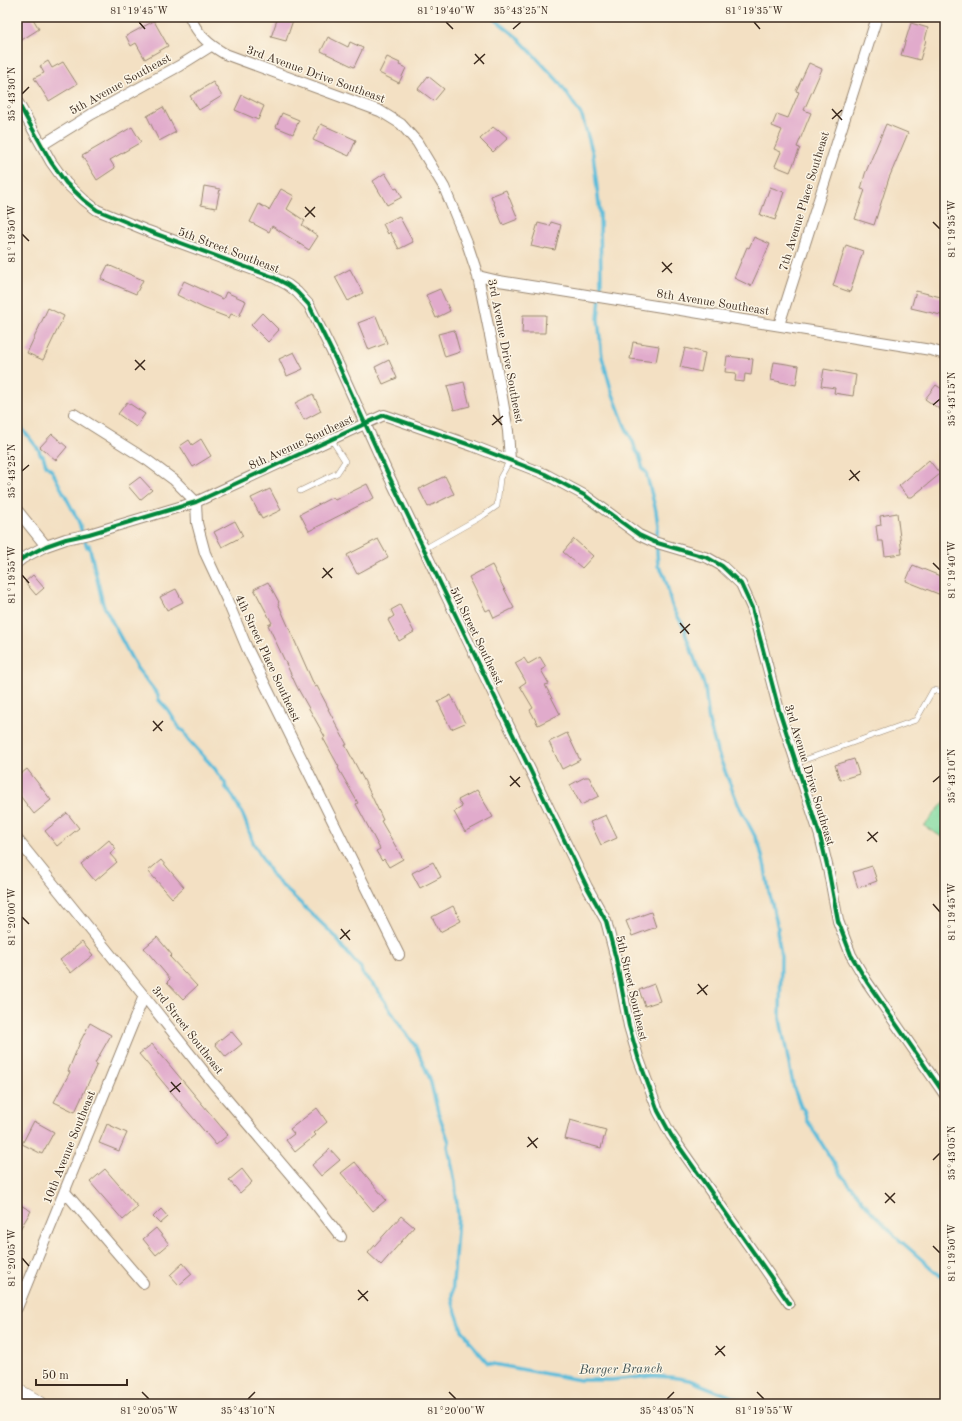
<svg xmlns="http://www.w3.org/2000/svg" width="962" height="1421" font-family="'Old Standard TT',serif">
  <rect width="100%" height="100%" fill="#fcf5e5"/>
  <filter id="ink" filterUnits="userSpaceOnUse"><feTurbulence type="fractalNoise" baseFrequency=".025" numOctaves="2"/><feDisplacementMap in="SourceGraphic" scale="8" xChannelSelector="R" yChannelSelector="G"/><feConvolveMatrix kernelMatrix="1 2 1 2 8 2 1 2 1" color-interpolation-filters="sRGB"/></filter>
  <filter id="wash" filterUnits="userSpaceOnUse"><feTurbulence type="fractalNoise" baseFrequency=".012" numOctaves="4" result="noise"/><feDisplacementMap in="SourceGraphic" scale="16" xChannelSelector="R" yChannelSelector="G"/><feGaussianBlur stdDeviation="0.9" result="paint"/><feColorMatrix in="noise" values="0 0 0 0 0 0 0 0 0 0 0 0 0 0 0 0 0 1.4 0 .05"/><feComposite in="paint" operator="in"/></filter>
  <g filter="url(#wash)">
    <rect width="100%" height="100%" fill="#f3e0c3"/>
    <!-- green -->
    <path fill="#80daa0" stroke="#5e825f" d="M945 801V839L924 826Z"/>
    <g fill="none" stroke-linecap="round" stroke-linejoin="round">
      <!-- stream -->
      <path stroke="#5cbcda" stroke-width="3.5" d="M492 17 517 37 559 82 582 116 593 154 600 213 601 284 598 319 602 357 611 389 625 426 633 442 636 451 639 455 643 469 646 472 656 511 658 527 656 538 658 566C668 576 667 592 672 605 675 613 681 622 686 630L685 633 705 687 709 722 717 751 738 804 759 844 765 868 769 892 778 928 777 931 781 955 780 1019 794 1089 801 1107 804 1110 807 1120 840 1173 871 1211 896 1237 945 1280
        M17 418 20 426 39 450 40 454 43 456 46 465 52 471 78 520 87 547 89 545 103 604 136 667 158 695 159 700 168 710 180 729 184 731 188 739 215 769 225 783 226 788 232 795 243 815 253 842 273 877 336 937 343 948 361 968 362 973 377 989 399 1024 415 1045 430 1079 438 1112 449 1142 448 1146 455 1182 458 1217 452 1297 454 1307 462 1330 468 1337 469 1341 488 1363 580 1380H611L652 1376 671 1377 689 1380 750 1404"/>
    </g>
    <g id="blocks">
      <!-- building -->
      <path fill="#e1abcc" d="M17 17H32L39 29 17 43Z
        M278 17H294L286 41 271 37Z
        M154 21 168 46 145 59 136 43 131 46 126 36Z
        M911 23 928 28 925 40H926L920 60 901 55Z
        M328 37 348 47 350 42 363 48 354 67 321 51Z
        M387 57 400 63 399 65 406 68 399 83 379 73Z
        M48 61 52 68 63 62 77 84 49 101 34 78 44 73 40 66Z
        M809 63 822 69 804 110 811 113 797 147 800 148 790 172 775 166 781 152 774 149 782 130 772 126 777 114 788 118 799 92 796 91Z
        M428 76 444 89 434 101 418 89Z
        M213 82 222 96 199 110 190 96Z
        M242 95 264 106 258 120 235 110Z
        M163 107 176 132 159 141 147 116Z
        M282 113 299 120 293 134 276 127Z
        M321 124 356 140 349 156 313 140Z
        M886 124 908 133 889 178 874 225 855 219 865 190 861 189 865 174Z
        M132 127 141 142 110 160 115 168 97 180 82 156Z
        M493 127 498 131 499 130 508 138 493 152 480 139Z
        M385 173 395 189 397 188 402 197 387 205 373 181Z
        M204 186 220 189 216 208 201 205Z
        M770 187 784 192 775 220 760 215Z
        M281 189 294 196 287 209 305 221 302 225 318 236 309 250 272 226 269 232 250 222 259 204 269 210Z
        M506 190 518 219 503 225 491 196Z
        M399 216 413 242 399 249 390 232 388 234 383 224Z
        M551 222 561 225 555 250 545 248 544 249 531 246 538 223 550 226Z
        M754 237 770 244 751 286 734 278 747 247 749 248Z
        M846 245 863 251 850 292 833 286Z
        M108 265 143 280 136 294 101 279Z
        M350 269 363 293 348 301 335 277Z
        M184 281 223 299 226 292 246 301 239 317 231 314 229 318 203 308 177 295Z
        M440 289 450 311 436 318 426 295Z
        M916 291 945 298V316L911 308Z
        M48 308 64 316 43 360 27 353Z
        M262 313 279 330 268 342 251 325Z
        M523 315H546L545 333H522Z
        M376 316 387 343 369 350 358 323Z
        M454 330 460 352 445 357 438 334Z
        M633 342 659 346 656 362 630 359Z
        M685 348 705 353 701 372 680 367Z
        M294 352 303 369 287 376 279 359Z
        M727 356 753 359 751 375 745 374 744 382 735 381 736 373 725 372Z
        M389 360 397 378 383 384 375 367Z
        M774 362 799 366 796 385 771 380Z
        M824 369 856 375 853 396 834 393 835 388 821 386Z
        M464 382 470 406 454 410 447 386Z
        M936 385 945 391V413L925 399Z
        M313 394 321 411 304 420 295 403Z
        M127 402 145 414 136 427 118 414Z
        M52 434 67 447 56 460 40 447Z
        M201 439 211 456 193 467 180 446 189 440 192 445Z
        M929 460 940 474 912 497H908L899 486Z
        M445 476 454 494 428 507 419 489Z
        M140 477 152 490 140 500 128 486Z
        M367 484 374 498 309 531 300 514 333 497 335 500Z
        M270 489 281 510 262 519 251 498Z
        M897 513 902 554 885 556 883 541H878L876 526 881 525 880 516Z
        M235 521 243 536 222 547 214 532Z
        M378 539 388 557 357 574 347 555Z
        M574 539 593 556 582 568 563 552Z
        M492 565 514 608 494 618 490 609 486 611 469 577Z
        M913 565 945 578V586L941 595 906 581Z
        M33 575 44 588 36 595 25 582Z
        M268 582 279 602 278 603 315 687 317 686 329 709H328L347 745H345L365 782 383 820 381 821 403 859 389 867 384 859 382 861 376 851 380 849 356 804 358 803 338 768 339 767 323 738 325 737 297 687 268 625 272 623 254 589Z
        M176 589 183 602 167 610 160 597Z
        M400 605 414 632 399 641 388 620 394 616 391 610Z
        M540 657 546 667 541 670 549 684 545 685 560 714 538 725 530 710 533 708 520 686 526 682 515 663 524 658 528 664Z
        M451 695 465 723 451 729 438 702Z
        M567 733 580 760 562 769 549 742Z
        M854 759 859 774 840 780 835 765Z
        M27 769 51 800 34 814 17 792V777Z
        M585 777H589L599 796 581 805 570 785Z
        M477 790 493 817 465 832 454 812 462 807 458 800Z
        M67 813 79 828 57 846 45 831Z
        M606 815 617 838 601 845 590 822Z
        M109 840 116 849 110 854 117 862 95 881 81 864Z
        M161 860 184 887 172 898 148 871Z
        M433 862 441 877 420 888 412 873Z
        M872 866 877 881 858 888 853 872Z
        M453 906 461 921 440 932 432 917Z
        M651 912 656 927 632 936 626 921Z
        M157 937 172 955 170 957 197 986 183 999 167 982 170 979 144 948Z
        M82 942 93 955 71 973 60 960Z
        M654 984 660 1001 645 1006 639 990Z
        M90 1023 111 1035 95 1063 97 1064 75 1112 54 1102 70 1072 68 1071 81 1040Z
        M231 1031 242 1044 226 1057 215 1044Z
        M152 1044 228 1135 216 1145 139 1054Z
        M317 1108 327 1122 314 1133 316 1135 295 1152 286 1140 294 1134 290 1129Z
        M570 1120 606 1130 601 1148 565 1139Z
        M34 1121 54 1132 42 1154 22 1144Z
        M107 1124 127 1133 119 1151 99 1143Z
        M330 1149 340 1160 321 1176 312 1165Z
        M355 1162 386 1200 373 1211 341 1173Z
        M105 1169 138 1207 123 1220 90 1182Z
        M242 1169 252 1182 240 1193 229 1180Z
        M17 1203 31 1211 17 1234Z
        M161 1209 168 1217 160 1224 153 1217Z
        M401 1216 414 1227 381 1265 368 1253Z
        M156 1228 169 1244 156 1255 143 1239Z
        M183 1263 192 1274 179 1285 170 1275Z"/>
    </g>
  </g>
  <g filter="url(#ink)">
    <use href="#blocks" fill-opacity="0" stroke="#978570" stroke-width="1"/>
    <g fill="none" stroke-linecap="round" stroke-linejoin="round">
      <!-- service casing -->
      <g stroke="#978570" stroke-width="6">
        <path id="service" d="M300 491 337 473 345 461 331 439
          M424 549 484 515 497 506 500 478 510 460
          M796 763 916 720 933 690 945 692"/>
      </g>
      <!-- minor casing -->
      <g stroke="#978570" stroke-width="12">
        <path id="minor" d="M190 17C198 35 208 44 225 54L380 111 401 124 417 142 444 187 467 243 478 276 499 380 508 431 510 460
          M17 101 51 162 66 183 84 200 97 210 148 231 273 277 288 285 297 292 309 305 339 366 387 472 490 687 587 887 606 921 616 959 629 1026 638 1057 658 1111 671 1135 789 1303
          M42 145 92 114 179 66 211 46
          M478 276 499 281 931 350 945 354
          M779 325 877 17
          M74 414 147 460 174 480 196 502 197 523 205 553 227 600 247 648 399 955
          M17 510 46 546
          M17 563 23 558 46 546 66 539 89 534 196 502 384 415 473 446 545 474 586 496 639 535 654 542 708 558 722 566 741 584 752 608 779 710 820 836 829 873 838 921 851 955 867 982 945 1095
          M17 839 144 996 213 1083 313 1201 341 1237
          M65 1192 143 1283
          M17 1308 144 996"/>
      </g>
      <!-- primary casing -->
      <g stroke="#978570" stroke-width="16">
        <path id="primary" d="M17 1391 40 1404"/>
      </g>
      <!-- service -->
      <use href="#service" stroke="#fff" stroke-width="5"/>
      <!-- minor -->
      <use href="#minor" stroke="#fff" stroke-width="10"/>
      <!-- primary -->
      <use href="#primary" stroke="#fff" stroke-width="15"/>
      <!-- cycleway casing -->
      <g stroke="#fcf5e5" stroke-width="6">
        <path id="cycleway" d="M17 101 51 162 66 183 84 200 97 210 148 231 273 277 288 285 297 292 309 305 339 366 387 472 490 687 587 887 606 921 616 959 629 1026 638 1057 658 1111 671 1135 789 1303
          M17 563 23 558 46 546 66 539 89 534 196 502 384 415 473 446 545 474 586 496 639 535 654 542 708 558 722 566 741 584 752 608 779 710 820 836 829 873 838 921 851 955 867 982 945 1095"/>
      </g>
      <!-- cycleway -->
      <use href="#cycleway" stroke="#00873e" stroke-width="4"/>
    </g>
  </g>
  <!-- ticks -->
  <path fill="none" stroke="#3b2a1e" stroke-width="1.5" d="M139 22 145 29M446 22 453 29M754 22 760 29M513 29 521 22M475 54 484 64M474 64 485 54M22 94 29 87M832 109 842 120M832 119 842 110M305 207 315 217M305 217 315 207M933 222 940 229M22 234 29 241M662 262 672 273M662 272 672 263M135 360 145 370M135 370 145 360M933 405 940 399M493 415 502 425M492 425 503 416M850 470 859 481M22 471 29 465M849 480 860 471M933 563 940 570M323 568 332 578M22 575 29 583M322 578 333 568M680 623 689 634M680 633 690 624M153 721 162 731M153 731 163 721M510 776 520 787M933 782 940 776M510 786 520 777M868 832 877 842M867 841 878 832M933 904 940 912M22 917 29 924M341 929 350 940M340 939 350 930M698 984 707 995M697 994 708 985M171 1082 180 1092M170 1092 181 1083M528 1137 537 1148M527 1147 538 1138M933 1160 940 1153M885 1193 895 1203M885 1203 895 1193M933 1246 940 1253M22 1258 29 1266M358 1290 368 1301M358 1300 368 1291M716 1346 725 1356M715 1355 725 1346M142 1392 149 1399M449 1392 456 1399M757 1392 764 1399M248 1399 255 1392M667 1399 674 1392"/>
  <g text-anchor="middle" stroke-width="3" stroke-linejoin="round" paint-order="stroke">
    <!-- street labels -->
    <g font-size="12" fill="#3b2a1e" stroke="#fcf5e5">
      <text transform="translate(316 74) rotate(20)" y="4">3rd Avenue Drive Southeast</text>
      <text transform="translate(120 84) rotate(-29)" y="4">5th Avenue Southeast</text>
      <text transform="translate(804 201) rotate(-73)" y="4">7th Avenue Place Southeast</text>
      <text transform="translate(229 250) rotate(21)" y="4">5th Street Southeast</text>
      <text transform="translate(713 302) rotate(9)" y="4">8th Avenue Southeast</text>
      <text transform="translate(506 351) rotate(79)" y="4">3rd Avenue Drive Southeast</text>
      <text transform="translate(301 442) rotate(-25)" y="4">8th Avenue Southeast</text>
      <text transform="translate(477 636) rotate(64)" y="4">5th Street Southeast</text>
      <text transform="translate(268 658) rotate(65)" y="4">4th Street Place Southeast</text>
      <text transform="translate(810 775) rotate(73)" y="4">3rd Avenue Drive Southeast</text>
      <text transform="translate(632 988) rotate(77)" y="4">5th Street Southeast</text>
      <text transform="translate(188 1030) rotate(52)" y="4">3rd Street Southeast</text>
      <text transform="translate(69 1147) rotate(-68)" y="4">10th Avenue Southeast</text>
    </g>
    <!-- water labels -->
    <g font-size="13" font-style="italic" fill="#455656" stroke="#fcf5e5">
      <text transform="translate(621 1368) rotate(-1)" y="5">Barger Branch</text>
    </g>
  </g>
  <!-- margin -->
  <rect width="962" height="1421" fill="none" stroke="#fcf5e5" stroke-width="44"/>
  <!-- scale -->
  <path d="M36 1379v6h91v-6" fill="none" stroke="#3b2a1e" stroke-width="2"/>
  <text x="42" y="1379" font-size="12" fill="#3b2a1e" stroke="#fcf5e5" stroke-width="3" paint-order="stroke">50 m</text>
  <rect x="22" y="22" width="918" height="1377" fill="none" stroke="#3b2a1e" stroke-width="1.5"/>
  <g font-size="10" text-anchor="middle" fill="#3b2a1e">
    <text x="139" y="14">81°19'45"W</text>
    <text x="446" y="14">81°19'40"W</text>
    <text x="521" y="14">35°43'25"N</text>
    <text x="754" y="14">81°19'35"W</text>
    <text transform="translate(11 94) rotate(-90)" y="4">35°43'30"N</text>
    <text transform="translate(951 229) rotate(-90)" y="4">81°19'35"W</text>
    <text transform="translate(11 234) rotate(-90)" y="4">81°19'50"W</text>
    <text transform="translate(951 399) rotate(-90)" y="4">35°43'15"N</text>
    <text transform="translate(11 471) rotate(-90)" y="4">35°43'25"N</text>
    <text transform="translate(951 570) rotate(-90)" y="4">81°19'40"W</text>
    <text transform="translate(11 575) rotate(-90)" y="4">81°19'55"W</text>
    <text transform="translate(951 776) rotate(-90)" y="4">35°43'10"N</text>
    <text transform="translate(951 912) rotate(-90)" y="4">81°19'45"W</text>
    <text transform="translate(11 917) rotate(-90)" y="4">81°20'00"W</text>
    <text transform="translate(951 1153) rotate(-90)" y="4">35°43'05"N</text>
    <text transform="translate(951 1253) rotate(-90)" y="4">81°19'50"W</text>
    <text transform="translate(11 1258) rotate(-90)" y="4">81°20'05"W</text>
    <text x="149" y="1414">81°20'05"W</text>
    <text x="248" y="1414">35°43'10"N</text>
    <text x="456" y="1414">81°20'00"W</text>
    <text x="667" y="1414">35°43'05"N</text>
    <text x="764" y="1414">81°19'55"W</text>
  </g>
</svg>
